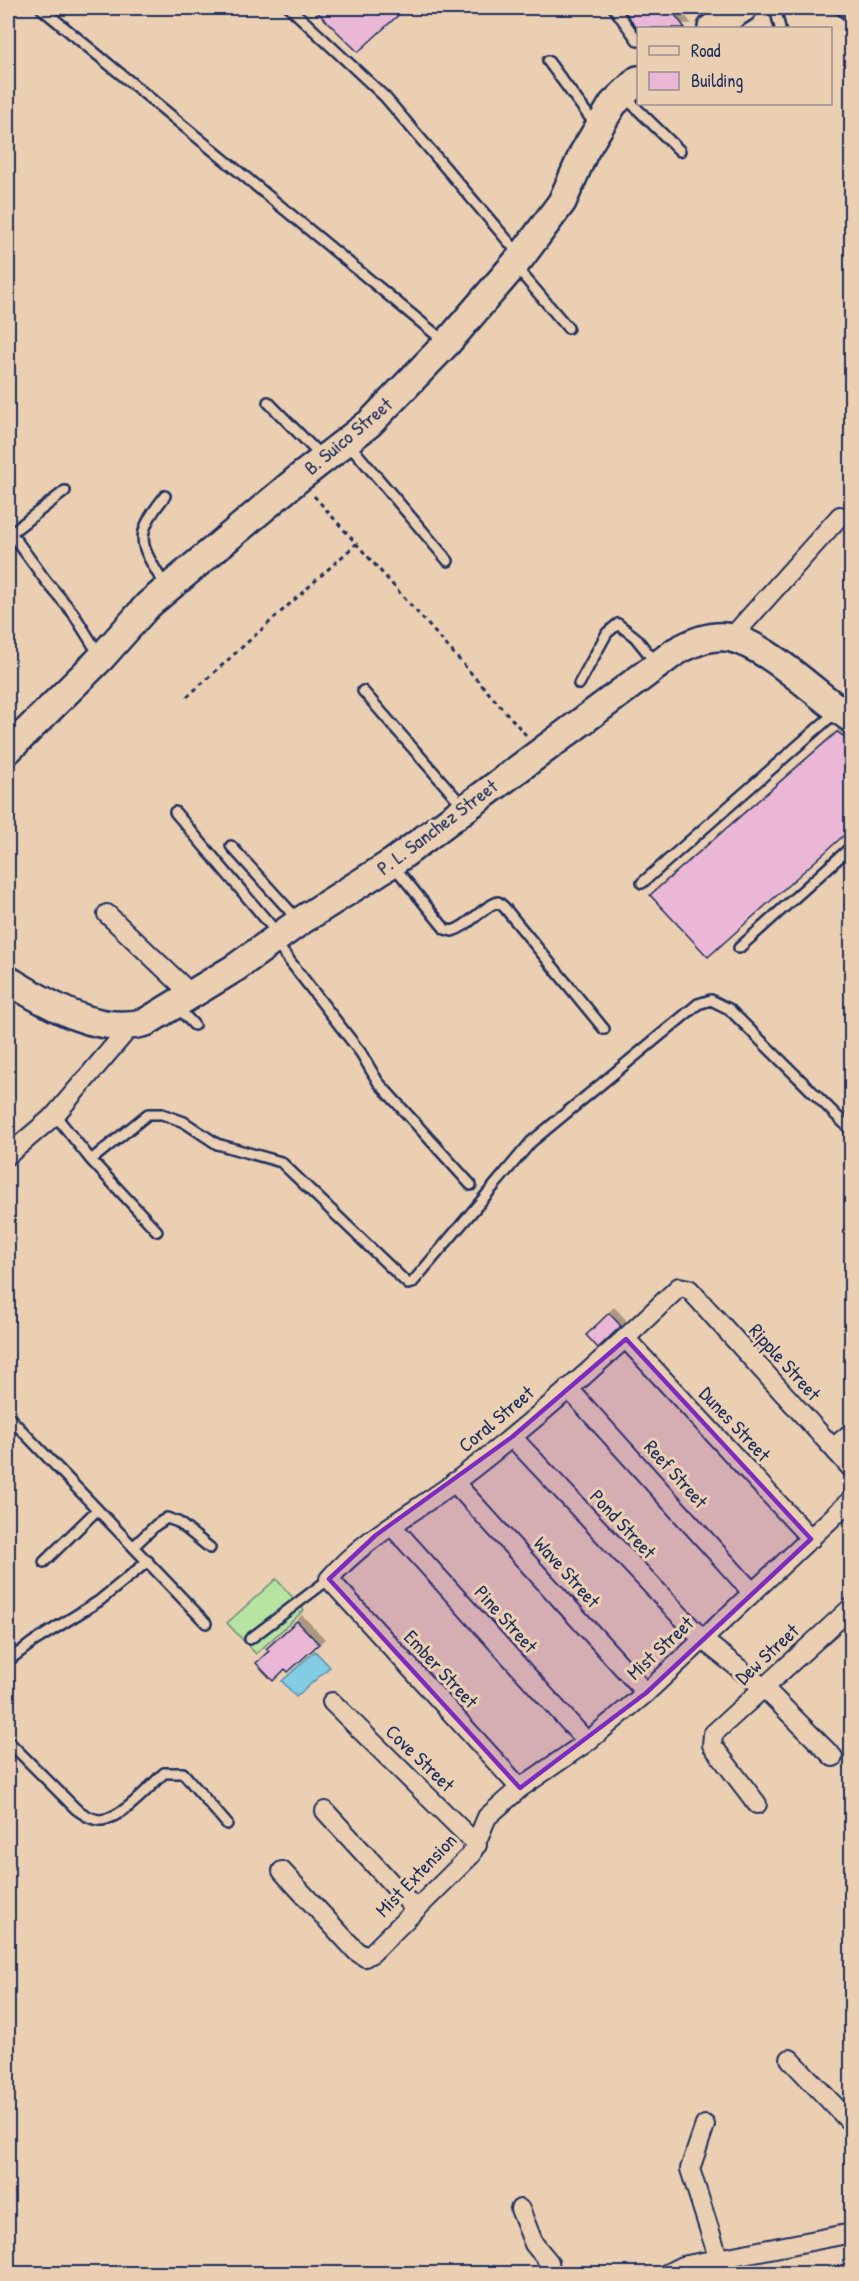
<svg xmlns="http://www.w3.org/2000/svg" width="859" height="2281" font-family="'Patrick Hand',sans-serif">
  <defs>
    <filter id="shadow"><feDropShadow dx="5" dy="-5" stdDeviation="0" flood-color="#0004"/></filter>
  </defs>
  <rect width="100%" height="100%" fill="#ebcfb2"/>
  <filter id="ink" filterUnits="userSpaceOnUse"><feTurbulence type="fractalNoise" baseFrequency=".0167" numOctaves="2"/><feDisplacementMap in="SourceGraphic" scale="12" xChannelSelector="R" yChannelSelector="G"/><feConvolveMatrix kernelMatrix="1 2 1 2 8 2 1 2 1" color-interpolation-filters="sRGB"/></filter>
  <g filter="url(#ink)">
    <!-- green -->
    <path fill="#b8e4a1" stroke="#6a8a80" stroke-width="1.5" d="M276 1579 304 1610 256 1654 227 1623Z"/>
    <!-- water -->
    <path fill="#83cce4" stroke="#598dae" stroke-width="1.5" d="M315 1651 330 1667 296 1697 282 1681Z"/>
    <!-- building -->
    <path fill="#eab8d6" stroke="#1b2f5e" stroke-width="1.5" filter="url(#shadow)" d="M313 8H406L358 52Z
      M622 8H670L685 28H637Z
      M837 732 852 742V828L708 957 650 895Z
      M609 1313 621 1326 598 1348 586 1335Z
      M297 1621 319 1644 288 1672 285 1669 273 1681 256 1663 269 1651 266 1649Z"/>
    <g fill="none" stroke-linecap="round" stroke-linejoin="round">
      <!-- lane casing -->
      <g stroke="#1b2f5e" stroke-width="14">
        <path id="lane" d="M290 8 385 97 519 254
          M614 8 638 41
          M775 8 780 28
          M839 8 852 18
          M42 9 445 342
          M548 61 597 127
          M624 96 680 151
          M515 266 568 328
          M268 402 321 456
          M349 444 448 561
          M165 496C132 538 140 543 165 586
          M11 533 65 491
          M8 534 11 533 46 581 73 613 100 656
          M579 684 607 633 618 624 635 637 656 663
          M363 691 464 807
          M175 812 278 934
          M231 846 298 920
          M393 865 445 929 452 931C470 926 480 908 498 902L504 907 604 1029
          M642 883 836 712
          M275 942 361 1053 378 1082 471 1185
          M739 948 852 846
          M177 1007 194 1025
          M55 1115 91 1160 157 1231
          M91 1160 148 1114H162L184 1122 217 1144 281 1162 408 1284 412 1283 531 1142 698 1004 711 1000 729 1009 852 1131
          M8 1416 206 1623
          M134 1546 156 1525 167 1518 178 1522 210 1548
          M44 1562 96 1511
          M250 1639 329 1579
          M8 1661 33 1642 99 1601 148 1561
          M8 1741 76 1809C83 1814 93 1821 102 1820 125 1816 148 1788 164 1773H183L227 1824"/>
      </g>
      <!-- street casing -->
      <g stroke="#1b2f5e" stroke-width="22">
        <path id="street" d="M731 638 840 516
          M107 914 191 994
          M8 1155 55 1115 130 1027
          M626 1339 811 1539
          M568 1388 751 1591
          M512 1437 703 1640 764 1688 833 1757
          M833 1448 852 1432
          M454 1482 646 1693
          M392 1526 587 1742
          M332 1702 477 1845
          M520 1788 329 1579C364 1538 412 1514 455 1482 534 1422 608 1356 679 1287L689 1289 852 1469
          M757 1804 712 1745 713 1734 852 1607
          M325 1811 415 1909
          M282 1871 356 1951 365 1957 372 1953 471 1855 487 1817 520 1788 587 1742 646 1693 852 1499
          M790 2059 852 2124
          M705 2125 690 2169 719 2260
          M520 2209 534 2244 549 2262 551 2274
          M666 2274 682 2266 852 2233"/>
      </g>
      <!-- secondary casing -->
      <g stroke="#1b2f5e" stroke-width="32">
        <path id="secondary" d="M712 28 743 8
          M8 750 101 658 148 605 299 478 370 423 447 343 521 257 562 202 584 152 613 104 638 80
          M8 980C48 1004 98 1036 146 1022L235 968 299 922 392 863 675 652C691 643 712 633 732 638 774 650 815 695 852 719"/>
      </g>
      <!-- path -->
      <path stroke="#1b2f5e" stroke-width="3" stroke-dasharray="4.5 4.5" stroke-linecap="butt" d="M314 496 526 735
        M187 697 356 544"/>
      <!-- lane -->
      <use href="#lane" stroke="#ebcfb2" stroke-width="9"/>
      <!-- street -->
      <use href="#street" stroke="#ebcfb2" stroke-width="18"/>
      <!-- secondary -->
      <use href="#secondary" stroke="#ebcfb2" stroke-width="27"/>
    </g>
  </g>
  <!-- marked area -->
  <path fill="#7b2cbf" fill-opacity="0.2" stroke="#7b2cbf" stroke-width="4.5" stroke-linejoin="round" d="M626 1339 811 1539 646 1693 520 1788 329 1579 376 1535 512 1437Z"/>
  <g text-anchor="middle" stroke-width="6" stroke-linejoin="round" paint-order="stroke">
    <!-- street labels -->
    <g font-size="20" fill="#1b2f5e" stroke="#ebcfb2">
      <text transform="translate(348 436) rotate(-40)" y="7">B. Suico Street</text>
      <text transform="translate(437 827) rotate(-37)" y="7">P. L. Sanchez Street</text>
      <text transform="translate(785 1362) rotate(48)" y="7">Ripple Street</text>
      <text transform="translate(496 1419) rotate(-40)" y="7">Coral Street</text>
      <text transform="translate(735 1424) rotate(47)" y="7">Dunes Street</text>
      <text transform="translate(676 1474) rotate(48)" y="7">Reef Street</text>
      <text transform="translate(623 1524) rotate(47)" y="7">Pond Street</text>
      <text transform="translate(567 1572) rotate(48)" y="7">Wave Street</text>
      <text transform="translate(506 1619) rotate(48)" y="7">Pine Street</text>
      <text transform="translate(660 1648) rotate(-43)" y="7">Mist Street</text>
      <text transform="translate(767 1654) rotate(-43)" y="7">Dew Street</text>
      <text transform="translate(441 1669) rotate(47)" y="7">Ember Street</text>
      <text transform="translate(420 1758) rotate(44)" y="7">Cove Street</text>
      <text transform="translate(416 1875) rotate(-46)" y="7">Mist Extension</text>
    </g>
  </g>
  <!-- margin -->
  <rect width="859" height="2281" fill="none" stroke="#ebcfb2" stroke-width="30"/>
  <rect x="15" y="15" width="829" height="2251" fill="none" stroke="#1b2f5e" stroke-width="2" filter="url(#ink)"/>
  <!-- legend -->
  <rect x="637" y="27" width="195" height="78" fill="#ebcfb2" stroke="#988f90" stroke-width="1.5"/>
  <rect x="649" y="46" width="30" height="9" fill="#ebcfb2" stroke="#988f90" stroke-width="1.5"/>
  <text x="691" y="57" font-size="18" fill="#1b2f5e">Road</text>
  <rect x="649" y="72" width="30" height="18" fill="#eab8d6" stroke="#988f90" stroke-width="1.5"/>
  <text x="691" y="87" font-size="18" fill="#1b2f5e">Building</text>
</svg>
